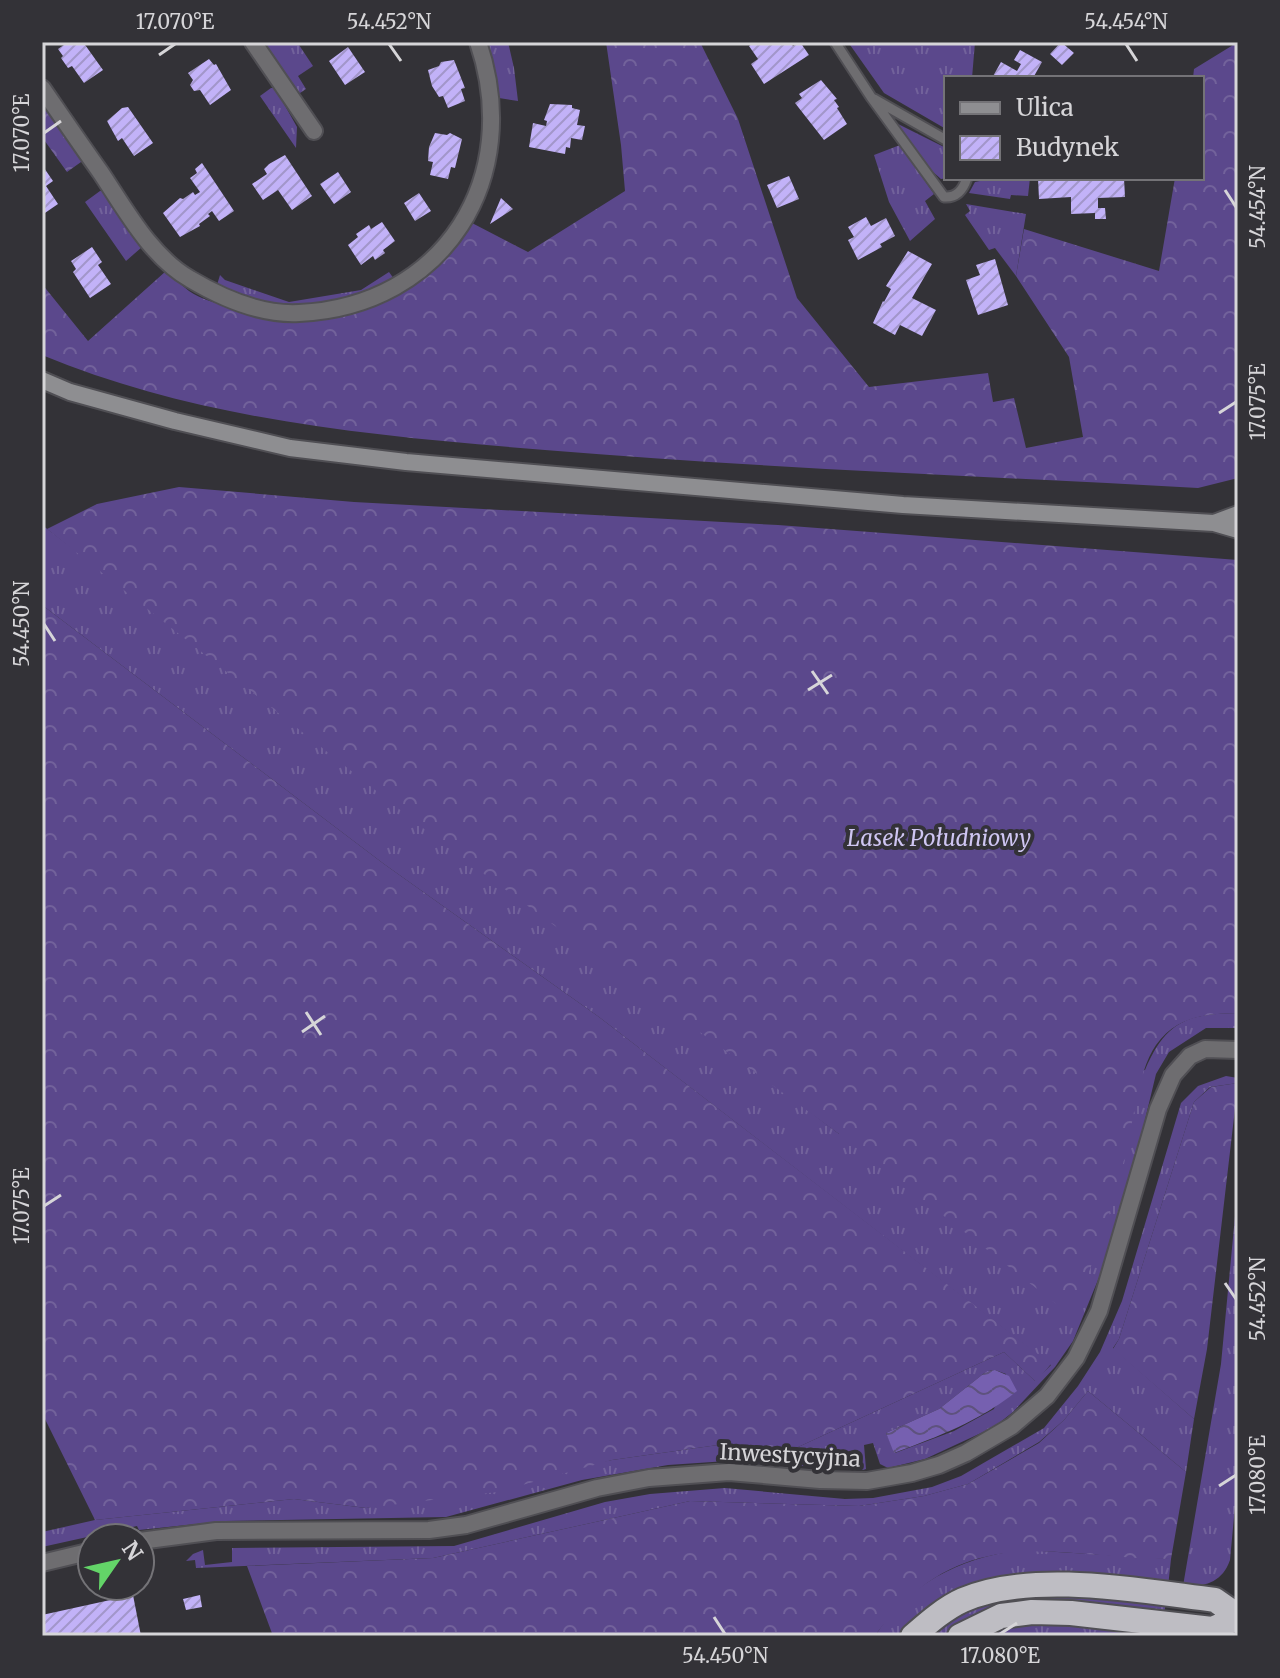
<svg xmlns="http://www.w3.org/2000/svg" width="1280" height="1678" font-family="Merriweather,serif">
  <defs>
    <pattern id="grass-tufts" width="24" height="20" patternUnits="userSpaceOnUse" patternTransform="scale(2)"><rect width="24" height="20" fill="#5b488c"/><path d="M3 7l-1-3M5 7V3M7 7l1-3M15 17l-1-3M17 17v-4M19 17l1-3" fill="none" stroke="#72629b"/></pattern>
    <pattern id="forest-crowns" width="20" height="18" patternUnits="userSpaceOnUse" patternTransform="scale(2)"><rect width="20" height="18" fill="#5b488c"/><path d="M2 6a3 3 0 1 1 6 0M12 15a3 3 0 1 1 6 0" fill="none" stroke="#72629b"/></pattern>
    <pattern id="water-waves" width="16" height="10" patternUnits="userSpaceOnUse" patternTransform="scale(2)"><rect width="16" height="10" fill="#7660b0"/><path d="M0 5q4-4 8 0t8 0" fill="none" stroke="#5e527e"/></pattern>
    <pattern id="building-hatch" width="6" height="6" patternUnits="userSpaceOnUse" patternTransform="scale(2)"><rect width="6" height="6" fill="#c2b2f8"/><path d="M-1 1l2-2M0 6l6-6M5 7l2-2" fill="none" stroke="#a296ca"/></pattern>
  </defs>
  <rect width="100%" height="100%" fill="#333237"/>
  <!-- grass -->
  <path fill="url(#grass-tufts)" fill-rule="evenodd" d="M261 42H297L313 66 298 76 306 89 297 95Z
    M485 42H508L514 68 518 101 499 98Z
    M848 42H975L972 78H946V129L884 93Z
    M271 88H275L297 127 296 148 260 96Z
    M896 123 946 148V178H949L941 179 924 164Z
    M900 145 934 194 925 201 935 219 910 241 889 202 874 155Z
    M995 178H1030L1028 196 1011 195 1010 199 969 193 975 182Z
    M100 191H103L142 247 126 261 85 202Z
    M966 204 1026 214 1016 276 995 248 989 250 965 215 970 211Z
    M389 272 394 279C382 285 368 293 355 298 307 313 262 306 217 285L220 275 225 280 289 302 361 290Z
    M42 525 839 1134 1145 1070C1166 1021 1187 1014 1238 1013L1237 1028H1206L1169 1052 1156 1074 1131 1178 1100 1275 1073 1341 1055 1367 1013 1412 994 1427 925 1459 888 1468 880 1464 873 1443 864 1445 866 1469 863 1470 727 1461 668 1465 582 1480 446 1517 225 1521 139 1530 137 1526 42 1547V1532L95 1520 294 1499 366 1508 612 1460 725 1444 796 1448 1004 1352 1035 1381 1051 1365 599 1017 384 864 42 605ZM995 1370 1006 1374 994 1409 954 1431 895 1453 886 1433 939 1409 987 1371Z
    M1226 1076 1238 1078V1083L1210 1087 1194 1102 1119 1339 1113 1348 1194 1419 1186 1472 1088 1391 1064 1420 1039 1442 968 1484 924 1496 859 1506 690 1501 433 1558 196 1568 195 1560 186 1561 193 1554 203 1550 205 1565 232 1562V1548L454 1546 605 1502 650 1494 725 1488 845 1499 873 1498 932 1487 961 1476 1044 1428 1078 1386 1100 1352 1122 1301 1181 1103 1198 1086Z
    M1238 1185V1474L1230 1560C1222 1583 1204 1587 1183 1586L1221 1364Z
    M1025 1550 1171 1559 1168 1587 956 1590 929 1606 898 1636H875C910 1582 963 1556 1025 1550Z
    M1047 1593 1166 1603 1164 1613 954 1627 943 1636H927L975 1604Z
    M1050 1622 1163 1629V1636H981L1017 1623Z"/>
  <!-- forest -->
  <path fill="url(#forest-crowns)" d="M606 42H700L738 119 797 298 869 387 988 373 993 402 1014 398 1026 448 1083 437 1069 357 1016 276 1024 229 1159 271 1175 178H1202V78H1193L1194 69 1238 42V478L1198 488C980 476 762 468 545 450 376 436 201 421 42 355V284L88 341 166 271C174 277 181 285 189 291 200 299 216 303 229 307 284 325 338 326 391 299 424 282 449 251 472 223L528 252 625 191 621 145Z
    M42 101 81 159V162L67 172 42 137Z
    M179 487 354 502 778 525 1238 560V1013C1205 1014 1177 1016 1156 1045 1136 1074 1133 1129 1124 1164 1111 1216 1090 1267 1073 1317L839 1134 443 844 47 529 97 504Z
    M42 605 384 864 599 1017 1051 1364 1036 1382 1004 1352 796 1448 725 1444 612 1460 497 1492 366 1508 294 1499 95 1520 42 1413Z
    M1238 1083 1207 1349 1194 1419 1113 1349 1119 1339 1194 1102 1211 1087Z
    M1088 1391 1186 1472 1171 1559C1070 1559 979 1523 899 1608 891 1617 881 1626 875 1636H273L247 1566 433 1558 690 1501 859 1506 924 1496 968 1484 1039 1443 1064 1420Z"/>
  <!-- water -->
  <path fill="url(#water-waves)" d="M995 1370 1009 1376 1017 1391C980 1421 939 1436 894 1453L886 1433 939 1409 987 1371Z"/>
  <!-- building -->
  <path fill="url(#building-hatch)" d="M68 42H83L103 70 84 83 72 66 68 68 61 58 63 56 58 49Z
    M755 42H790L793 46 800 42 809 55 764 84 751 64 758 59 749 46Z
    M1061 42 1074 53 1062 65 1050 54Z
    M348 47 365 72 345 85 329 61Z
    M1020 50 1042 62 1033 78H992L1001 62 1017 71 1021 64 1014 60Z
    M209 59 214 65 216 64 231 90 210 105 200 90 194 91 190 85 193 80 188 73Z
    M454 60 465 88 461 89 465 101 448 108 443 96 439 97 432 86 428 70 439 66 441 62Z
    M821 80 837 99 834 100 839 107 837 108 847 124 824 140 795 103 802 98 799 94Z
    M550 104 572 105V108L580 110 577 125 585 126 582 140 571 138 570 148 566 147 565 154 529 147 533 123 546 126 547 121 544 120Z
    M128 107 153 143 134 156 122 138 118 141 107 121 122 108Z
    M435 133 447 135 450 133 462 139 455 168 451 167 448 179 430 175 433 162 428 161 429 147Z
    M285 155 312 196 292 210 278 190 263 200 252 184 267 174 264 169 269 164Z
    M202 163 234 211 219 221 212 211 208 214 210 216 199 224 200 226 180 237 163 213 180 198 183 199 193 192 195 195 200 192 190 178 197 173 195 169Z
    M42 165 53 181 46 186 58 204 42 215Z
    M338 172 351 192 334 204 320 184Z
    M789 176 799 199 777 208 767 185Z
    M1038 178H1124L1125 197 1098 198V208H1105L1106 219H1095V213L1071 214V197L1039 199Z
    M419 193 431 211 415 221 404 203Z
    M501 198 513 209 490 224Z
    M866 217 871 226 886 218 895 236 880 244 882 247 858 260 848 240 854 237 848 227Z
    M382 222 395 241 383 250 385 253 375 260 373 256 361 265 348 245 358 237 356 234 369 225 371 229Z
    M92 247 102 262 98 265 111 284 90 298 73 272 76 269 71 261Z
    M908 251 932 264 912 298 936 310 922 336 900 325 895 335 873 323 883 301 884 302 891 289 886 286Z
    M995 259 1008 305 978 315 966 280 980 275 976 265Z
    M133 1595 141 1636H42V1615Z
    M200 1595 202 1607 186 1610 183 1599Z"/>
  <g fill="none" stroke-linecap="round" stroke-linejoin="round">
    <!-- lane casing -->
    <g stroke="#504f54" stroke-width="13">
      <path id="lane" d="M835 42 871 97 944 197C957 198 963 190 967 178
        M874 99 946 140"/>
    </g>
    <!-- street casing -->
    <g stroke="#504f54" stroke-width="20">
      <path id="street" d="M253 42 314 131
        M42 88C62 117 81 145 101 173 125 209 151 257 190 279 222 298 262 315 299 313 445 306 524 177 478 42
        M140 1541 216 1531 429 1530 466 1525 597 1488 649 1478 729 1472 820 1480 867 1481 912 1473 939 1465 966 1453 1012 1426 1047 1396 1076 1358 1099 1311 1158 1109 1173 1075 1190 1056 1205 1049 1238 1050
        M42 1563 92 1551"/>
    </g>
    <!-- secondary casing -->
    <g stroke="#504f54" stroke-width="20">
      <path id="secondary" d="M42 380 70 392 175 421 290 448 406 462 903 505 1214 523 1238 530
        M1214 523 1238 514"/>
    </g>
    <!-- highway casing -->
    <g stroke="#504f54" stroke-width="28">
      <path id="highway" d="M913 1636C928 1623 945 1608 963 1600 1033 1570 1141 1591 1215 1600L1238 1616
        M960 1636 1001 1616 1032 1612 1071 1613 1212 1629 1238 1618"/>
    </g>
    <!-- lane -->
    <use href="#lane" stroke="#6e6d70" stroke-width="9"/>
    <!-- street -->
    <use href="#street" stroke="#6e6d70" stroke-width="16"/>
    <!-- secondary -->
    <use href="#secondary" stroke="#8e8e91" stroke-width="16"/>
    <!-- highway -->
    <use href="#highway" stroke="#bebdc3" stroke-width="24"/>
  </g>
  <!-- ticks -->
  <path fill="none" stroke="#d6d5d8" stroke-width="3" d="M389 44 401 61M1126 44 1137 61M159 55 175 44M44 133 61 121M1225 190 1236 207M1219 413 1236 402M44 624 55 641M812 671 828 694M808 690 832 675M306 1012 321 1035M302 1032 325 1016M44 1206 61 1195M1225 1283 1236 1299M1219 1486 1236 1475M714 1617 725 1634M1000 1634 1017 1623"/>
  <g text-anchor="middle" stroke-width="8" stroke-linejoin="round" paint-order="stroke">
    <!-- park labels -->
    <g font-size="22" font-style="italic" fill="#cfc6f2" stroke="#333237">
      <text x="939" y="846">Lasek Południowy</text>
    </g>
    <!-- street labels -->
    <g font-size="22" fill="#d6d5d8" stroke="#333237">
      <text transform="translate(790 1455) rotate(3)" y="8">Inwestycyjna</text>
    </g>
  </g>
  <!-- border -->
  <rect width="1280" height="1678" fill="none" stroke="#333237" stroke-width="88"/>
  <!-- legend -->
  <rect x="944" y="76" width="260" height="104" fill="#333237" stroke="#747377" stroke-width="2"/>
  <rect x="960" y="102" width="40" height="12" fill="#8e8e91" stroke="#747377" stroke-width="2"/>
  <text x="1016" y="116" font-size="24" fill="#d6d5d8">Ulica</text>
  <rect x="960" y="136" width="40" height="24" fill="url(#building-hatch)" stroke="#747377" stroke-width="2"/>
  <text x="1016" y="156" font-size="24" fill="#d6d5d8">Budynek</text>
  <!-- north arrow -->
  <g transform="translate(116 1562) rotate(56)"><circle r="38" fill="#333237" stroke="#747377" stroke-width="2"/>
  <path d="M0-6L14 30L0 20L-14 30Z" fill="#63d468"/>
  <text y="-12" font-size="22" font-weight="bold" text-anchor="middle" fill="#d6d5d8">N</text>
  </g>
  <rect x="44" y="44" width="1192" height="1590" fill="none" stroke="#d6d5d8" stroke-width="3"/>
  <g font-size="20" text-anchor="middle" fill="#d6d5d8">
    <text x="175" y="29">17.070°E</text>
    <text x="389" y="29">54.452°N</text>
    <text x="1126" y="29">54.454°N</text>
    <text transform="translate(22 133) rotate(-90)" y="7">17.070°E</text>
    <text transform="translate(1258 207) rotate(-90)" y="7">54.454°N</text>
    <text transform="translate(1258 402) rotate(-90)" y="7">17.075°E</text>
    <text transform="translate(22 624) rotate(-90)" y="7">54.450°N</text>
    <text transform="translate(22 1206) rotate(-90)" y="7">17.075°E</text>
    <text transform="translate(1258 1299) rotate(-90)" y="7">54.452°N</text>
    <text transform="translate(1258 1475) rotate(-90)" y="7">17.080°E</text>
    <text x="725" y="1663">54.450°N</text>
    <text x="1000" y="1663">17.080°E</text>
  </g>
</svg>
